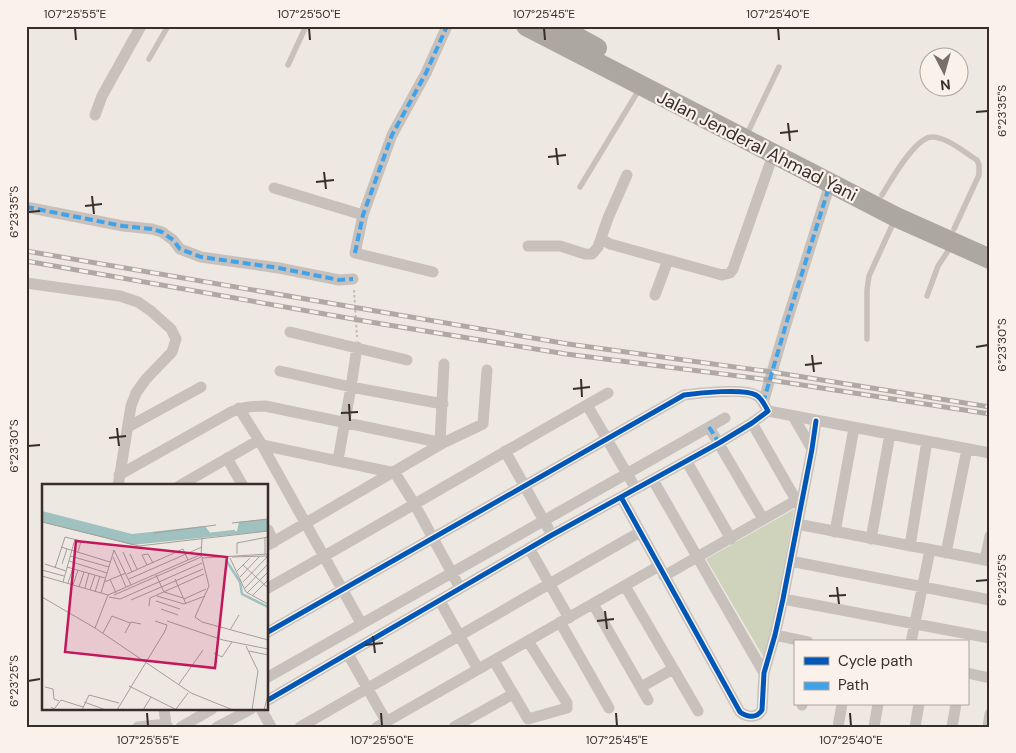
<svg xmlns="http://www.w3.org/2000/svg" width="1016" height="753" font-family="'DM Sans',sans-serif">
  <rect width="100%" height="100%" fill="#eee8e3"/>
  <!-- green -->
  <path fill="#d0d3bc" d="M794 509 767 663 706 559Z"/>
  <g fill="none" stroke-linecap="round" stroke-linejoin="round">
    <!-- path -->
    <path stroke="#c0b9b4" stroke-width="2" stroke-dasharray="2.5 2.5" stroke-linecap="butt" d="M354 290 357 337"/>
    <!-- lane -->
    <path stroke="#c7c0bb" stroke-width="5.5" d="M149 59 168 26
      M288 65 306 26
      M748 132 779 67
      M580 187 640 88
      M882 195C890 182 915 137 932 137 947 137 964 152 977 160L979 165V175L954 229
      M927 296 938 266 952 245
      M867 339V290L869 276 895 219"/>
    <!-- street -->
    <path stroke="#c7c0bb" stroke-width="11" d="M95 115 102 96 141 26
      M274 188 363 215
      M26 207 123 226 152 229 162 232 173 240 180 249 201 257 279 268 339 280 353 279
      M601 239 610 244 722 275 730 273 733 269 773 155
      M528 246H560L585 254H592L598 247 608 218 627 175
      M433 272 355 253 363 215 392 135 426 73 447 26
      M26 283 120 296 138 302 151 311 171 329 176 339 172 352 146 379 136 393 131 406 118 486
      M655 295 668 260
      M290 332 407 360
      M280 371 351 387 443 404
      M763 403 787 321 830 184
      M587 405 636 489
      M239 408 262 445 361 623
      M768 411 990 453
      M793 416 812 449
      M752 423 796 500
      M128 427 201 387
      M709 427 763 519
      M440 442 444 364
      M262 445 395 473 415 505 460 588
      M505 451 548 528
      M227 458 243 486
      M338 460 351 387 357 347
      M687 462 731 539
      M119 475 231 412C242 407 253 406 265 406L443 443
      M653 480 764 673
      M179 486 259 440
      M621 497 740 712C748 718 757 718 762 710L764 673 775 635 783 599 812 449 816 421
      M797 524 990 561
      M268 530 274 542
      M835 532 854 428
      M871 539 890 434
      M268 545 443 443 483 424 487 370
      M910 546 927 441
      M529 548 569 618
      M946 553 967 449
      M985 560 990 536
      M790 561 990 600
      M664 576 802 497
      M625 586 698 711
      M268 588C382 524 494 457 608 393
      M783 599 990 638
      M440 601 478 669
      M593 604 648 700
      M560 622 609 708
      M268 632 684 395C698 393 744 388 756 395 762 398 765 406 768 411L752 423 719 443 552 535 268 700
      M775 635 808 642
      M911 642 930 550
      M348 654 386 721
      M494 661 528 719 567 708V703L528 641
      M967 673 990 678
      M268 677 725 418
      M641 687 673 669
      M802 705V704
      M164 709 166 724 168 727
      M261 709 271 727
      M138 727 166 724
      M181 727 212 709
      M217 727 251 709
      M300 727 640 532
      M377 727 659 566
      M454 727 513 694
      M838 727 842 704
      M874 727 878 704
      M915 727 919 704
      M952 727 956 704
      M988 727 990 714"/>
    <!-- highway -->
    <path stroke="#ada7a2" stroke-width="20" d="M526 26 896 217 990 259
      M557 26 597 48"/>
    <!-- rail casing -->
    <g stroke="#afa9a5" stroke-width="5">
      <path id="rail" d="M26 251 568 344 772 372 990 407
        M26 261 370 322 566 354 770 380 990 414"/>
    </g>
    <!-- rail -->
    <use href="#rail" stroke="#faf2ea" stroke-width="3" stroke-dasharray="9" stroke-linecap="butt"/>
    <!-- quiet -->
    <path stroke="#3fa3eb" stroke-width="4" stroke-dasharray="8 4" stroke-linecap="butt" d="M26 207 123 226 152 229 162 232 173 240 180 249 201 257 279 268 339 280 353 279
      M355 253 363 215 392 135 426 73 447 26
      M763 403 787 321 830 184
      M709 427 719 443"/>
    <!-- cycleway casing -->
    <g stroke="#faf2ea" stroke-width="8">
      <path id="cycleway" d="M621 497 740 712C748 718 757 718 762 710L764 673 775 635 783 599 812 449 816 421
        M268 632 684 395C698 393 744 388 756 395 762 398 765 406 768 411L752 423 719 443 552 535 268 700"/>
    </g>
    <!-- cycleway -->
    <use href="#cycleway" stroke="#0057b8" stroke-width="5"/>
  </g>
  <!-- ticks -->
  <path fill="none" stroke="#382d29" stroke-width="2" d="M75 28 76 40M309 28 310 40M544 28 545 40M778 28 779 40M976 112 988 111M788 123 790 141M780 133 798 131M556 148 558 165M548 157 566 155M324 172 326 189M316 182 334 180M92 196 94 214M85 206 102 204M28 212 40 211M976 347 988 345M812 355 814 372M805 365 822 363M581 379 582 397M573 389 590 387M349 404 350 421M341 413 358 412M117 428 119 446M109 438 126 436M28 446 40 445M976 581 988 580M837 587 839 604M829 596 846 595M605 611 607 629M597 621 614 619M373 636 375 653M365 645 383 643M28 681 40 679M147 713 148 726M381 713 382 726M616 713 617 726M850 713 851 726"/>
  <g text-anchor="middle" stroke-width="4.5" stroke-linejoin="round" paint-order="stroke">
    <!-- street labels -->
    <g font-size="18" fill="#382d29" stroke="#faf2ea">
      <text transform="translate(757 146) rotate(27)" y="6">Jalan Jenderal Ahmad Yani</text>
    </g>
  </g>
  <!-- overview -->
  <g transform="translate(42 484)">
    <rect width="226" height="226" fill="#eee8e3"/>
    <path d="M0 27 90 50 163 42 169 50 183 49 195 47 197 38 226 35V47L90 61 0 38Z" fill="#9fc1bf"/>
    <path fill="none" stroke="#9fc1bf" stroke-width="2.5" d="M167 50 193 47M184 76 198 98 200 110 226 123"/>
    <path fill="none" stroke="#a59d99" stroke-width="1" d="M0 38 97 62 226 47M190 39 226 35M112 49 174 41M223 53V70M19 63 68 78M81 68 90 88M88 70 95 85M195 70V59L226 53M28 72 67 83M159 72 160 54M71 73 84 103M190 73 226 72M160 74 167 102 153 133 160 138 226 156M188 74 204 108 226 120M27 77 65 89M3 80 24 87M20 80 25 65M105 81 100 71 106 70 111 79M201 81 226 104M25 83 63 94M13 84 23 53 39 57 36 68M0 86 22 92M194 88 208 74M85 90 141 65 146 76M114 91 122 108 141 114M0 92 66 111M198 93 217 73M68 95 74 109M87 95 160 63M133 95 144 120M21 98 33 55M62 98 84 89M201 98 225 73M26 99 31 84M31 101 36 86M37 103 42 88M43 104 47 89M203 104 226 80M48 106 53 91M53 108 58 92M59 109 72 66 89 101M205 109 226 88M72 111 159 73M115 112 142 120 163 112M210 112 226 96M0 113 53 144 149 209 191 226M67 113 78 115 160 79M142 115 164 105M89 116 161 85M114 117 138 125M107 122 108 114 162 90M119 125 136 131M125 137 181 156 226 165M53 144 66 111 146 76 158 71 161 74 226 70M188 146 197 131M61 149 70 132 88 139M83 149 89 138 99 140M204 162 216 187 210 226M207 167 226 171M172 169 180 173 190 158M137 200 161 166M87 202 135 226M3 203 11 205 12 215 17 217M42 218 64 226M9 223 12 225 19 216 41 223M134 225 146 209M40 226 47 211 77 219M75 226 123 147 125 141 113 137M101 226 109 213M222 226 226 211"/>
    <path fill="#c2185b" fill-opacity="0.15" stroke="#c2185b" stroke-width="2.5" d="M34 57 185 73 173 184 23 168Z"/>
    <rect width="226" height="226" fill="none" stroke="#382d29" stroke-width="2.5"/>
  </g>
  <!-- border -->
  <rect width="1016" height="753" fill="none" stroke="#faf2ea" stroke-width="55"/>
  <!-- legend -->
  <rect x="794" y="640" width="175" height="65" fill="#faf2ea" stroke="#aca39d"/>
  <rect x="804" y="657" width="25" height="8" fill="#0057b8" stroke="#aca39d"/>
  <text x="838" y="666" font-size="15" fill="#382d29">Cycle path</text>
  <rect x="804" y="682" width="25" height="8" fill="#3fa3eb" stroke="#aca39d"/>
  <text x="838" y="690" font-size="15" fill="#382d29">Path</text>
  <!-- north arrow -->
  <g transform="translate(944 72) rotate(174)"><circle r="24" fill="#faf2ea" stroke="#aca39d"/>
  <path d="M0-4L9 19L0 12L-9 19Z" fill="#786e6a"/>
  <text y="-8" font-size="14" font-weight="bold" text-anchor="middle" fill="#382d29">N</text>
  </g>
  <rect x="28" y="28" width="960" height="698" fill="none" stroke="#382d29" stroke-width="2"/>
  <g font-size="12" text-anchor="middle" fill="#382d29">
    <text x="75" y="18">107°25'55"E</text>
    <text x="309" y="18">107°25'50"E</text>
    <text x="544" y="18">107°25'45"E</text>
    <text x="778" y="18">107°25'40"E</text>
    <text transform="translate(1002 111) rotate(-90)" y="4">6°23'35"S</text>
    <text transform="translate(14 212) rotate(-90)" y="4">6°23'35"S</text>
    <text transform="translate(1002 345) rotate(-90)" y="4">6°23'30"S</text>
    <text transform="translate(14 446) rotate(-90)" y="4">6°23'30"S</text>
    <text transform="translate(1002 580) rotate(-90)" y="4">6°23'25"S</text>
    <text transform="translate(14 681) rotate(-90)" y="4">6°23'25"S</text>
    <text x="148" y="744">107°25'55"E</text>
    <text x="382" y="744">107°25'50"E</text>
    <text x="617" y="744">107°25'45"E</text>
    <text x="851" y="744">107°25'40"E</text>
  </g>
</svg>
